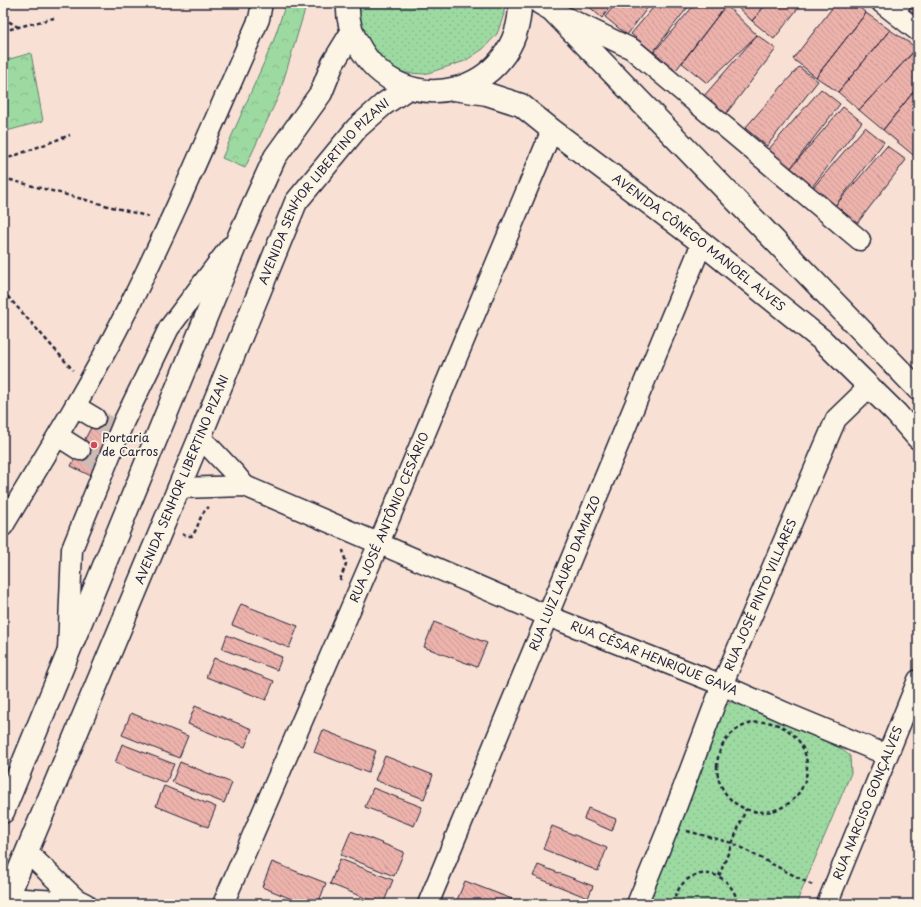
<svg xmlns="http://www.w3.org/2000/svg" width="921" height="907" font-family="'Playpen Sans',sans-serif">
  <defs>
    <pattern id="grass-dots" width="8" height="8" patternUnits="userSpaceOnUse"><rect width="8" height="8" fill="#9ddaa1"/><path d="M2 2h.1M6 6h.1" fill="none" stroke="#87bb8c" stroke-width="1.8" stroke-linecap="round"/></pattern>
    <pattern id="forest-crowns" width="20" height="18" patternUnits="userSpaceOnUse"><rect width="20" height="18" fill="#9ddaa1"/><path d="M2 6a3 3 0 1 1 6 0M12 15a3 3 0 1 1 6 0" fill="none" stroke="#87bb8c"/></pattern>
    <pattern id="building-back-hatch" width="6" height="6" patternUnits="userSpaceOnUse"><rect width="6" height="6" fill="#edb2ac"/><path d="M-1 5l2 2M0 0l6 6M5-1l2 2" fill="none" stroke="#cb9995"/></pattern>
  </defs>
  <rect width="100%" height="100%" fill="#f8e1d4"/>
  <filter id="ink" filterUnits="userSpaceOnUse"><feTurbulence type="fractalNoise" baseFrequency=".025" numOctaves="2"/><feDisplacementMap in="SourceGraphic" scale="8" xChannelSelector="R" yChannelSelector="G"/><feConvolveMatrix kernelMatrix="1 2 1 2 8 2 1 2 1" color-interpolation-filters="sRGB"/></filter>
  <g filter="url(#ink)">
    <!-- grass -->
    <path fill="url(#grass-dots)" stroke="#607e6e" d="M352 3H504V14L497 34 483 49 465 61 425 74 406 73 383 64 363 47Z
      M731 702 742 705 840 748 850 756 851 773 796 904H641L724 707Z"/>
    <!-- forest -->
    <path fill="url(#forest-crowns)" stroke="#607e6e" d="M286 3H307L279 95 245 168 222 158 273 42Z
      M31 53 43 121 3 132V61Z"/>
    <!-- building -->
    <path fill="url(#building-back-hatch)" stroke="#22223b" d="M585 3H613L602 18Z
      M616 3H651L627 35 605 17Z
      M657 3H691L653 52 631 34Z
      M696 3H723L726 5 676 70 654 52Z
      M733 3H767L752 21Z
      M767 3H802L774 39 752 21Z
      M836 3H854L866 13 816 77 793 59Z
      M917 3H918V23L907 15Z
      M726 5 757 35 707 83 682 63Z
      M866 13 890 30 838 92 816 77Z
      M890 30 917 48 859 110 838 92Z
      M757 35 776 49 725 115 703 97Z
      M917 48 918 86 883 130 859 110Z
      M799 67 818 81 767 146 745 128Z
      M918 86V159L883 130Z
      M821 89 840 104 790 169 768 150Z
      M843 107 862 122 812 187 790 169Z
      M865 127 884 142 834 207 812 189Z
      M887 146 906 160 856 225 834 207Z
      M98 414 118 424 91 476 71 466Z
      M241 604 298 626 289 648 232 625Z
      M434 622 487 643 477 667 424 647Z
      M227 635 282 657 277 670 222 649Z
      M214 658 274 681 266 700 206 677Z
      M195 706 252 729 245 747 188 724Z
      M131 713 188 736 179 758 122 735Z
      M323 730 376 751 368 773 314 752Z
      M122 744 174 764 166 783 115 763Z
      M385 756 433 775 424 799 375 780Z
      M180 762 232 783 224 803 172 782Z
      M164 786 216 807 208 827 156 806Z
      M373 788 422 807 414 826 365 807Z
      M588 808 616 819 612 831 584 819Z
      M552 826 607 848 598 871 543 849Z
      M351 831 404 852 394 876 341 855Z
      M340 859 393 880 383 904H380L330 884Z
      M272 862 326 883 318 904H304L262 887Z
      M538 865 593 886 588 898 533 876Z
      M465 881 512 899 510 904H467L457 900Z"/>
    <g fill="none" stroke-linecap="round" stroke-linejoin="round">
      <!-- minor-tunnel -->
      <path stroke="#cdbbb5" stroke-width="20" stroke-dasharray="20 10" stroke-linecap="butt" d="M95 418 115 430
        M80 450 99 462"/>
      <!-- service casing -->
      <g stroke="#22223b" stroke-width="13">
        <path id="service" d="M897 15 907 3"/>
      </g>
      <!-- minor casing -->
      <g stroke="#22223b" stroke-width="23">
        <g id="minor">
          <path d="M882 3 918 31"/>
          <path d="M557 13 632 49 860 240"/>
          <path d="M75 406 95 418"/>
          <path d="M58 436 80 450"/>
          <path d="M200 437 236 475 245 486"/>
          <path id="s1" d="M179 488 245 486 548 616 722 685 788 714 887 755"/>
          <path d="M3 526C43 459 85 393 120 324 171 225 214 121 259 19L262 3"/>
          <path d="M68 650 72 549 124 421 169 328 230 247"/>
          <path d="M27 852 76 899 86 904"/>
          <path d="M7 898 58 901 76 899"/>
          <path id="s2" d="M223 904 379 543 552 130"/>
          <path id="s3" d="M428 904 702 243"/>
          <path id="s4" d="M637 904 669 826 722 685 836 419 869 387"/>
          <path id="s5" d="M827 904 918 680"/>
        </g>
      </g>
      <!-- tertiary casing -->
      <g stroke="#22223b" stroke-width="25">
        <g id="tertiary">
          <path d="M348 3C347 17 351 32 358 44 401 125 520 95 520 3"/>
          <path d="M540 3 552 10 918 389"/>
          <path id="s6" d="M454 89 487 94 521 105 552 130 702 243 822 340 896 413 918 438"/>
          <path d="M3 812 240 234 275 157 321 93 333 63 352 32"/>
          <path id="s7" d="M5 904 200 437 296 202 357 128 384 104 408 88"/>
        </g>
      </g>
      <!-- path -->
      <path stroke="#22223b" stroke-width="2.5" stroke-dasharray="4 3" stroke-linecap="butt" d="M3 18 18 27
        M3 31 54 18
        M3 160 70 135
        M3 178 150 217
        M3 291 73 370
        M182 534 186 536H192C200 526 198 515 209 507
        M340 580 346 564 343 550
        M717 767a45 45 0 1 1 90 0a45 45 0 1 1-90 0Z
        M687 831 732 843 814 886
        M719 876 746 809
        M673 904C681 863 730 864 738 904"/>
      <!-- service -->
      <use href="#service" stroke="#fcf5e5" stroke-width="10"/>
      <!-- minor -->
      <use href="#minor" stroke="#fcf5e5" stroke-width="20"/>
      <!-- tertiary -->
      <use href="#tertiary" stroke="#fcf5e5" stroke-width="22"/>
    </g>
  </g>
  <!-- markers -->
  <circle fill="#d1495b" stroke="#fcf5e5" stroke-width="1.5" cx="94" cy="445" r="4"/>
  <g text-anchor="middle" stroke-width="3.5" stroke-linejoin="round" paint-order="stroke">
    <!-- street labels -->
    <g font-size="12" fill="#22223b" stroke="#fcf5e5">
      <text dy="4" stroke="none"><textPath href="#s7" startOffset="784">AVENIDA SENHOR LIBERTINO PIZANI</textPath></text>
      <text dy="4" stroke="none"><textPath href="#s6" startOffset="294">AVENIDA CÔNEGO MANOEL ALVES</textPath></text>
      <text dy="4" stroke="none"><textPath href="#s7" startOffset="460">AVENIDA SENHOR LIBERTINO PIZANI</textPath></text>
      <text dy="4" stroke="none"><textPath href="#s2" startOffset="421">RUA JOSÉ ANTÔNIO CESÁRIO</textPath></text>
      <text dy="4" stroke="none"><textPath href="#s3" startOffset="358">RUA LUIZ LAURO DAMIAZO</textPath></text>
      <text dy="4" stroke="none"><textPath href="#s4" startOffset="333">RUA JOSÉ PINTO VILLARES</textPath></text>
      <text dy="4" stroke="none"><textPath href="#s1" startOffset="510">RUA CÉSAR HENRIQUE GAVA</textPath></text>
      <text dy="4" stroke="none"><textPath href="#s5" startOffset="109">RUA NARCISO GONÇALVES</textPath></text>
    </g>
    <!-- poi labels -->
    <g font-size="12" fill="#22223b" stroke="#fcf5e5" text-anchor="start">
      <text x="102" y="442">Portaria<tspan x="102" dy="14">de Carros</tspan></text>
    </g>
  </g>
  <!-- margin -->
  <rect width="921" height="907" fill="none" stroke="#fcf5e5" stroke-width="16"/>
  <rect x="8" y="8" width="905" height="891" fill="none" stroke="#22223b" stroke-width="1.5" filter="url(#ink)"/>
</svg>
